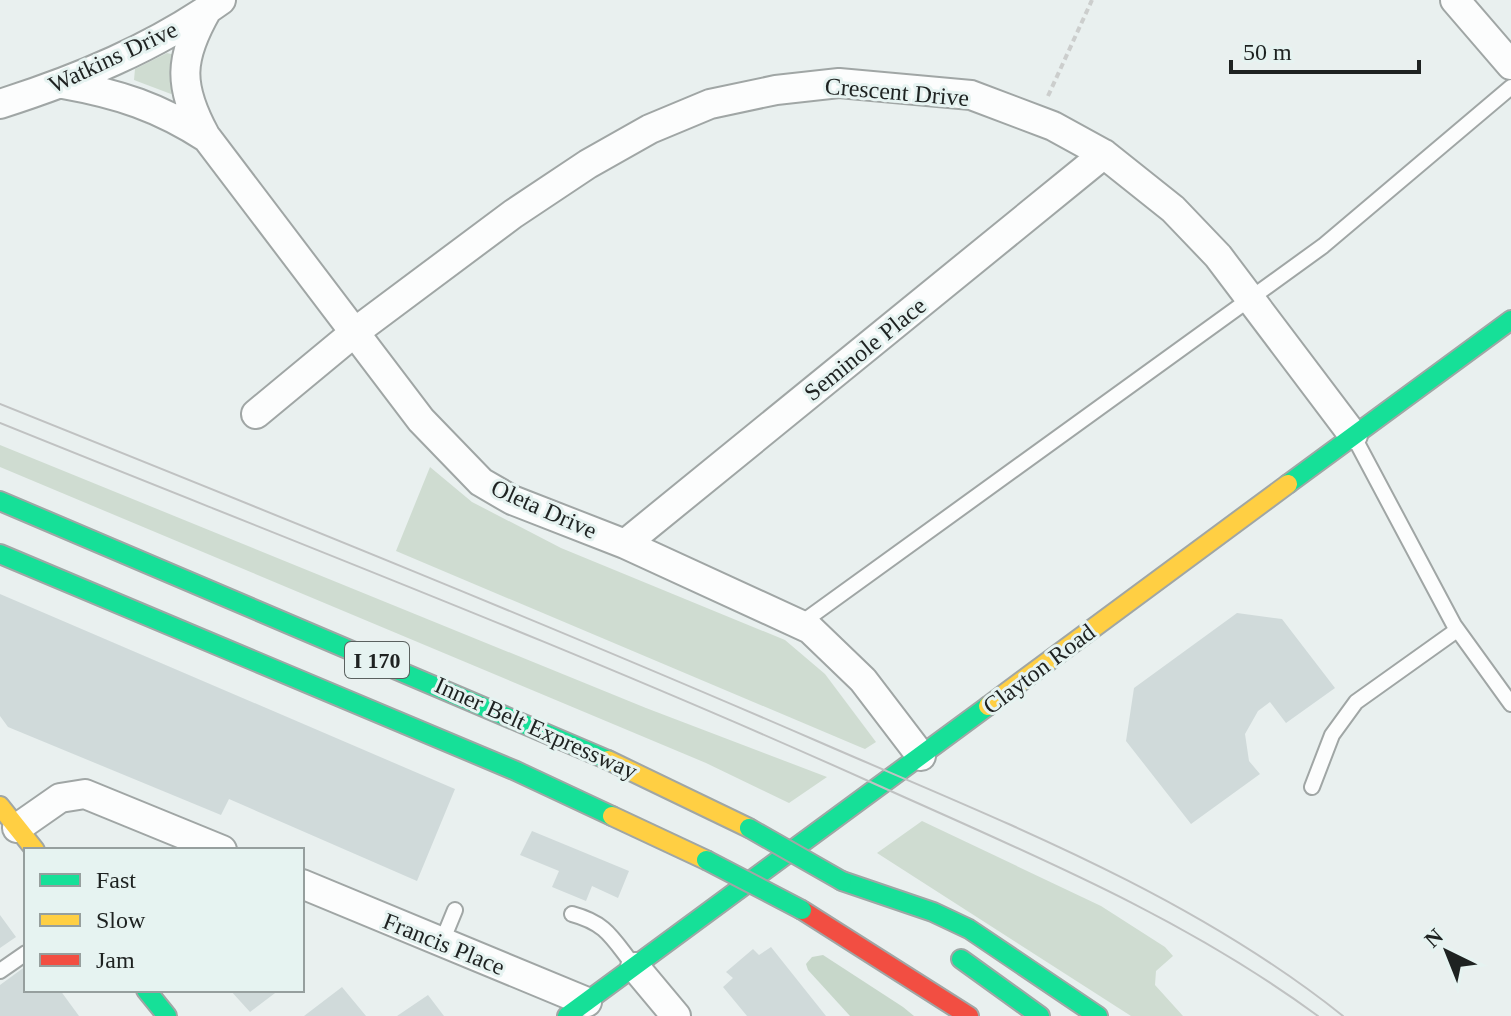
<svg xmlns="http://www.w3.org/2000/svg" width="1511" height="1016" font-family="Georgia,serif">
  <rect width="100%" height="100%" fill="#e9f0ef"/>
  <!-- green -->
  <path fill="#cfdcd1" d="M167 53 175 55V92L171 94 134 80 135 69Z
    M0 445 646 708 827 777 789 803 706 763 0 467Z
    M430 467 472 502 561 548 785 640 825 674 876 742 865 749 860 747 396 551Z
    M922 821 1101 906 1165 947 1173 956 1156 971 1155 985 1183 1016H1131L877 853Z"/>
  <!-- forest -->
  <path fill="#c7d7ca" d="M823 955 903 1007 914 1016H850L808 970 806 964 812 957Z"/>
  <!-- building -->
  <path fill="#d0dada" d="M0 594 455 789 417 881 229 799 221 815 8 727 0 716Z
    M1237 613 1282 619 1335 688 1286 723 1270 702 1258 711 1245 734 1249 761 1260 774 1191 824 1126 741 1134 688Z
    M532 831 629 871 618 898 592 886 586 901 552 887 559 871 520 855Z
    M0 915 16 937 0 948Z
    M771 947 826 1016H747L723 987 733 978 726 972 753 949 759 955Z
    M26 966V990H60L79 1016H0V985Z
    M342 987 366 1016H304Z
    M230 990H279L250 1012Z
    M428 995 444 1016H397Z"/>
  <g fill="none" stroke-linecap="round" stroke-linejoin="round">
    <!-- lane casing -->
    <g stroke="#a0a6a5" stroke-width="18">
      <path id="lane" d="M1355 439 1454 625 1511 704
        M800 624 1323 246 1511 87
        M1312 787 1332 735 1356 702 1457 630
        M572 914C605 923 611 936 631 962
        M441 944 455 910
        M0 971 26 953"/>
    </g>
    <!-- street casing -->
    <g stroke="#a0a6a5" stroke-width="32">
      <path id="street" d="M1455 0 1511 65
        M63 84C119 94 159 107 207 138L421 420 481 482 512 500 625 544 810 629 863 680 921 756
        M0 104C78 79 154 48 221 0
        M205 135C178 85 179 59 207 10
        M256 414 355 332 513 214 588 164 650 129 710 104 776 90 839 83 971 95 1053 126 1104 154 1173 209 1218 256 1353 435
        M625 544 1104 154
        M17 828 60 798 85 794 222 850
        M302 884 587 1002
        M635 967 676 1016"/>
    </g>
    <!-- fast casing -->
    <g stroke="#a0a6a5" stroke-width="22">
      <path id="fast" d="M1288 484 1511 320
        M0 501 608 760
        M0 554 516 771 612 816
        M842 881 933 912 969 929 1098 1016
        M961 959 1040 1016
        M146 990 167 1016
        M567 1016 988 706"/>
    </g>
    <!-- slow casing -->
    <g stroke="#a0a6a5" stroke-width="22">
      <path id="slow" d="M988 706 1288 484
        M608 760 749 828
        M0 806 35 850
        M612 816 706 860"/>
    </g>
    <!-- jam casing -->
    <g stroke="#a0a6a5" stroke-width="22">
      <path id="jam" d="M802 910 969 1016"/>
    </g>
    <!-- path -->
    <path stroke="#cccecd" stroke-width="4" stroke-dasharray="6 4" stroke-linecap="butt" d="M1048 96 1092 0"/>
    <!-- lane -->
    <use href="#lane" stroke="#fcfdfd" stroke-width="14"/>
    <!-- street -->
    <use href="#street" stroke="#fcfdfd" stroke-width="28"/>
    <!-- fast -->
    <use href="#fast" stroke="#16e098" stroke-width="18"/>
    <!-- slow -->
    <use href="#slow" stroke="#ffcf43" stroke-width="18"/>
    <!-- jam -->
    <use href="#jam" stroke="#f24e42" stroke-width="18"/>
    <!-- tram -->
    <path stroke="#c0c2c2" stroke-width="2" d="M0 404C274 514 547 624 817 741 998 820 1188 892 1343 1016
      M0 423C292 541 587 654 875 784 1028 853 1182 916 1318 1016"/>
    <!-- fast-bridge casing -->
    <g stroke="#a0a6a5" stroke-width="22" stroke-linecap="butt">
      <path id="fast-bridge" d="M749 828 842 881
        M706 860 802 910"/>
    </g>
    <!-- fast-bridge -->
    <use href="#fast-bridge" stroke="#16e098" stroke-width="18"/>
  </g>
  <g text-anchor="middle" stroke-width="6" stroke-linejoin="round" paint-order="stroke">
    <!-- shield labels -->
    <rect fill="#e6f3f1" stroke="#5a615f" stroke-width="2" x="345" y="642" width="64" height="36" rx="6"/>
    <g font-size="22" font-weight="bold" fill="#1e2221">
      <text x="377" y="668">I 170</text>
    </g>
    <!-- street labels -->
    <g font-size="24" fill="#1e2221" stroke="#e6f3f1">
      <text transform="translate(113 57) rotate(-25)" y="8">Watkins Drive</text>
      <text transform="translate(897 92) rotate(5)" y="8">Crescent Drive</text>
      <text transform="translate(865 349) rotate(-39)" y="8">Seminole Place</text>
      <text transform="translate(544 509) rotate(24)" y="8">Oleta Drive</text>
      <text transform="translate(1039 669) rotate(-37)" y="8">Clayton Road</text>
      <text transform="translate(536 728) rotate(24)" y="8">Inner Belt Expressway</text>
      <text transform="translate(444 944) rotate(22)" y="8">Francis Place</text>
    </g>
  </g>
  <!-- legend -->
  <rect x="24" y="848" width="280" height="144" fill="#e6f3f1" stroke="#969f9e" stroke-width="2"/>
  <rect x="40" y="874" width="40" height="12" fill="#16e098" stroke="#969f9e" stroke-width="2"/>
  <text x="96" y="888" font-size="24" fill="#1e2221">Fast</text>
  <rect x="40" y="914" width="40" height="12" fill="#ffcf43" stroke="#969f9e" stroke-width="2"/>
  <text x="96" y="928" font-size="24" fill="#1e2221">Slow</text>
  <rect x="40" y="954" width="40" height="12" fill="#f24e42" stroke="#969f9e" stroke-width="2"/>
  <text x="96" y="968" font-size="24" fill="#1e2221">Jam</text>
  <!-- north arrow -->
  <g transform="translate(1447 952) rotate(317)" stroke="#e6f3f1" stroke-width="6" paint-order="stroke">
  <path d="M0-6L14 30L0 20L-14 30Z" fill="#1e2221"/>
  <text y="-12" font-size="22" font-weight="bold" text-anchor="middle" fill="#1e2221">N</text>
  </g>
  <!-- scale -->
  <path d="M1231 60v12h188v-12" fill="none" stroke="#1e2221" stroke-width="4"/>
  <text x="1243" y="60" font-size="24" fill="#1e2221" stroke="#e6f3f1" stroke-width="6" paint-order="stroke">50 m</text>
</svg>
